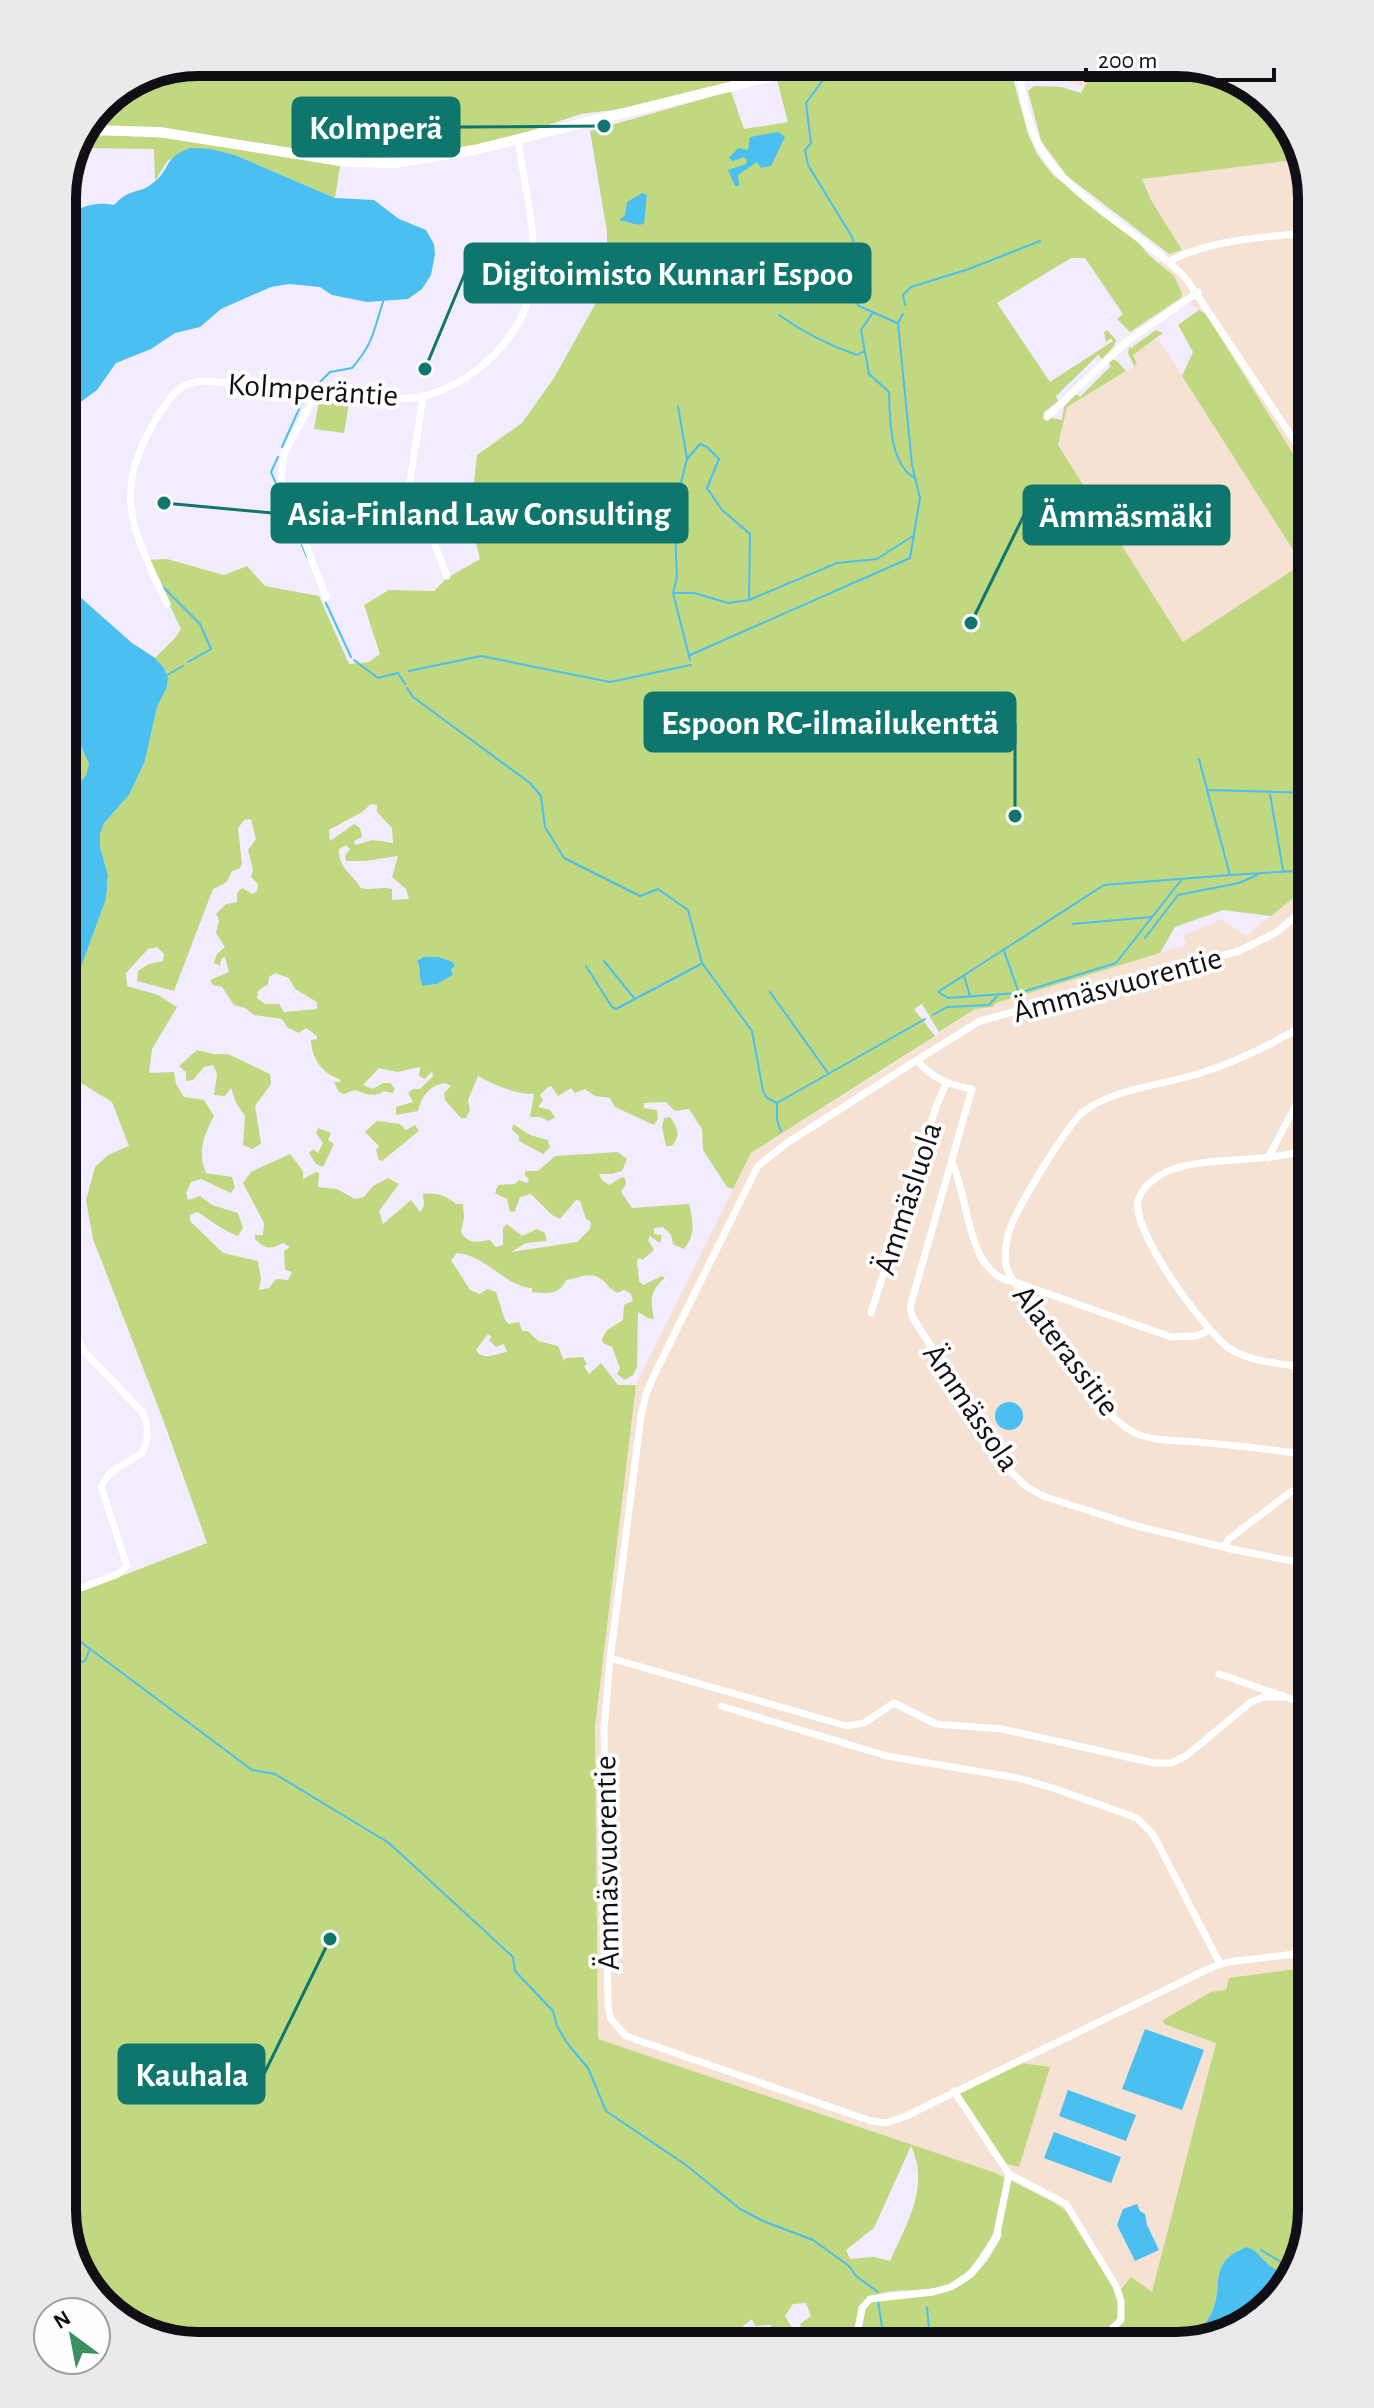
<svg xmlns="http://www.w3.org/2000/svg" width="1374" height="2408" font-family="'Alegreya Sans',sans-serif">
  <rect width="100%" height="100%" fill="#f2ecfe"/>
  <!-- commercial -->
  <path fill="#f9dfd9" d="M1082 63 1087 82 1083 87 1064 80 1030 76 1032 64Z"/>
  <!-- industrial -->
  <path fill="#f5e2d2" d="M1303 159 1312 198V484L1206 314 1181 298 1182 293 1174 276 1158 264 1169 254 1182 250 1151 200 1142 179Z
    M1158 338 1302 564 1183 642 1058 445 1067 407 1137 365 1132 355Z
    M1312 883V1967L1229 1979 1219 2032 1153 2293H1119L1069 2213 1055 2203 996 2173 598 2039 595 1727 636 1385 751 1153 889 1067 975 1009 993 1007 996 1003 1186 945 1183 936 1222 919 1246 936Z"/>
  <!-- green -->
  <path fill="#c0d87f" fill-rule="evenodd" d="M1185 62 1252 85 1298 138 1303 159 1142 179 1151 200 1182 250 1169 254 1067 176 1041 141 1028 91 1034 86 1061 87 1081 93 1087 82 1082 63Z
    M966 64V71L977 80 1011 71 1028 134 1037 154 1053 175 1134 238 1149 255 1174 276 1182 293 1181 298 1130 332 1117 319 1123 314 1085 258H1071L997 303 1050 382 1113 341 1111 338 1106 342 1104 332 1107 330 1116 340 1114 346 1102 359 1098 355 1056 396 1058 401 1043 413 1047 417 1062 420 1064 407 1076 394 1080 397 1111 366 1108 362 1112 359 1117 361 1126 371 1067 407 1058 445 1183 642 1302 564 1182 376 1193 352 1178 325 1199 310 1206 314 1312 484V883L1271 916 1223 910 1175 927 1160 953 996 1003 993 1007 975 1009 939 1032 922 1004 914 1009 935 1036 751 1153 733 1189 727 1187 703 1150 702 1129 689 1109 675 1111 666 1102 644 1103V1108L657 1110 658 1119 654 1125 615 1107 610 1098 595 1096 585 1089 575 1093 571 1088 558 1096 551 1086 548 1087 540 1095 543 1100 538 1107 550 1110 555 1117 549 1121 540 1117H530L534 1094C514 1094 495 1085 478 1076L468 1100 470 1110 466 1118H461L445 1100 444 1093 451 1086 445 1083C430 1085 421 1096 418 1111L396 1115V1107L413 1102 408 1093 413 1089H420L433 1076 432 1071 425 1079 419 1076 420 1067 397 1072 379 1068 363 1085 373 1089 383 1083H390L395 1089 393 1093 384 1091C374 1098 366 1094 355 1090L344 1094 339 1092 334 1082H340L341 1080C322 1073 312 1060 311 1040L317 1039V1036L306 1028 299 1033 287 1027 282 1019 254 1015 245 1008 234 1005 222 987 213 985 210 980 229 972 225 957 221 959 220 966 214 963 217 954 225 947 216 933 219 920 216 914 226 904 237 902V893L242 888 253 894 257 891 258 884 251 877 253 870 248 850 256 839 251 819 244 820 238 828 242 864 239 869 232 871 227 882 213 889 174 991 137 981 138 971 149 964 163 961 164 954 157 947 148 949 126 973 127 986 158 995 177 1007 152 1049 149 1073 174 1072 176 1084 184 1097 204 1100 214 1116C204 1136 197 1150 206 1173L232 1177 235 1187 231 1193 201 1179 191 1182 186 1193 188 1200 200 1196 212 1205 238 1213 243 1228 238 1236C223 1231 211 1220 197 1212L190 1215V1221L223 1253 258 1261 261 1279 259 1290 269 1288 276 1279 288 1280 292 1272 285 1270 284 1251 290 1247 283 1243C271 1250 265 1249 255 1239V1235H263L264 1223 243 1183 251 1172 290 1154 303 1171V1179L316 1172 319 1173 318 1187 337 1189 355 1199 364 1197 373 1186 388 1178 399 1184 379 1211 383 1224 411 1200 420 1212 424 1206 423 1194C436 1192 446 1195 456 1204H463L464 1218 461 1232C469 1245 477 1242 490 1240L496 1247 503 1245V1228L507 1224 522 1236 537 1229 545 1233 547 1241 526 1243 511 1252 577 1242 590 1229 591 1222 586 1219 580 1201 576 1200 560 1219 552 1215 531 1194 520 1197 515 1211 510 1212 507 1199 495 1193 498 1185 515 1184 519 1180 527 1183 529 1179 524 1174 526 1171H538L555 1156 618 1152 627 1159 622 1171 612 1174H599L602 1180 609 1185 622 1177 625 1178 626 1184 621 1192 632 1208 689 1204C693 1222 696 1234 684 1249L673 1244 671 1235 663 1227 654 1228V1234L662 1235 660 1243 650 1236 648 1240 654 1250 642 1260 640 1258 637 1260 639 1281 643 1285 662 1276 665 1278C650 1291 650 1299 654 1319L648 1318 638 1312 637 1367 633 1375 625 1380 617 1374 620 1368 612 1347 603 1343 602 1339 607 1330 623 1320 624 1305 633 1301 631 1294 624 1290 618 1293C609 1289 608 1284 601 1279 590 1271 579 1278 566 1280 560 1295 546 1294 532 1292V1288C504 1286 486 1255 457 1253L451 1260 470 1290 480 1294 487 1289 496 1292 505 1320 509 1324 519 1322 522 1331H528L538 1341 558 1346 564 1361 566 1358 583 1357 587 1364 584 1366 589 1374 601 1363 618 1385H636L595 1727 598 2039 996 2173 1055 2203 1069 2213 1118 2293 1131 2277 1152 2292 1216 2043 1164 2024 1163 2020 1211 1992 1226 1990 1229 1978 1312 1967V2210L1291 2279 1270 2266 1254 2250 1247 2247C1205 2262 1226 2287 1210 2316 1205 2326 1195 2332 1191 2342L1176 2346H857L864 2309 871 2300C884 2296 896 2298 909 2297 957 2297 981 2278 1002 2235L997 2226C986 2248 973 2272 951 2283 928 2296 877 2283 863 2304 855 2315 855 2333 853 2346H190L123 2323 76 2270 62 2210V1599L207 1543 164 1422 93 1239 86 1200 95 1167 108 1155 129 1146 112 1102 68 1075 62 1078V1005L77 978 106 899 108 875 100 847V834L104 823 129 795 145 761 157 707 167 687 168 678 164 668 155 658 175 638 181 629 148 560 167 559 224 575 247 566 265 586 319 596 349 664 369 662 380 654 364 605 389 590 434 591 447 578 480 559 470 520 477 455 522 423 554 378 607 283V232L590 131 731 91 744 129 788 122 777 80 835 66ZM371 804 377 805V812L392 828 393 843 373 840 355 845 354 841 362 837 360 828 354 824 330 841 329 830 362 812ZM346 845 350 849 345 856 346 861H365L398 856 392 877 406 889 409 899 392 900V889C381 886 372 891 361 888 352 873 338 868 339 849ZM423 957H439L453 962 455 965 451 968 453 975 437 984 424 986C418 979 422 970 417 961ZM275 973 289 978 295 989 317 1002V1009L284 1012 279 1004H265L257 998 258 991 268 984 269 977ZM488 1334 492 1337 489 1340 496 1347 504 1344 507 1352C496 1354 482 1361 476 1350ZM911 2146C930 2186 907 2224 890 2261L874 2257 850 2259 846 2250 874 2228ZM806 2303 811 2316 800 2324 802 2332 795 2333 785 2316 793 2304ZM752 2319 755 2326 771 2325V2336L754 2345 732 2335Z
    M801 66 629 108 581 114 506 139 431 153 367 159 91 127 102 102 147 72Z
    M87 134 186 139 340 166 335 198 235 155 211 149 168 160 155 181 154 149 81 148Z
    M1156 330 1163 333 1133 355 1137 364 1134 366 1128 353 1129 347 1131 348Z
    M327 395 350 397 344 433 314 429 319 400H326Z
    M62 705 89 764 86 775 62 804Z
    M197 1050 214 1054H228L270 1074 271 1084 255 1106 261 1143 253 1149 243 1145 245 1116 236 1103 231 1088 225 1096 214 1095 217 1074 213 1065 204 1067 193 1080 186 1081V1072L179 1066Z
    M670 1117C678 1128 681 1135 672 1146H666L662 1127 664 1118Z
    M377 1121 400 1124 406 1130 415 1125 419 1131 382 1161 379 1160 376 1150 379 1146 365 1132Z
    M513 1124 530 1135 548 1140 550 1147 543 1154 519 1141V1136L512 1130Z
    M318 1128 331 1133 328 1140 334 1144 323 1167 316 1164 309 1153 313 1149 318 1153 323 1143 316 1133Z
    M1020 2063 1050 2067 1019 2167 1006 2164 959 2094Z"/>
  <!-- sand -->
  <path fill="#f0e6c1" d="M966 64H1010L1011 71 977 80 966 71Z"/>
  <!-- water -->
  <path fill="#4abff0" d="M778 132 785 137 771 166 761 168 757 162 738 175 739 186H735L728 170 746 164 747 160 744 157 733 161 729 158 738 148 748 150 750 137Z
    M190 148 211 149 235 155 335 198 374 200 399 219 426 230 434 244 435 254 431 275 422 289 408 299 367 302 332 295 320 287 289 284 271 287 221 309 200 327 175 333 151 349 116 363 97 390 82 401 62 408V215C83 208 92 201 114 205 131 187 138 195 153 183 171 169 163 158 190 148Z
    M642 193 647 195 644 224C634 226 628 220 619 221L625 215 627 202Z
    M62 581 132 643 155 658 164 668 168 678 167 687 157 707 145 761 129 795 104 823 100 834V847L108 875 106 899 77 978 62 1005V804L86 775 89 764 62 705Z
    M423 957H439L453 962 455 966 451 969 453 975 437 984 423 986C418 979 422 970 417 961Z
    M995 1416a14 14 0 1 1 28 0a14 14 0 1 1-28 0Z
    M1145 2029 1204 2050 1182 2110 1122 2089Z
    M1068 2090 1136 2115 1126 2141 1059 2116Z
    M1054 2132 1121 2157 1111 2183 1044 2158Z
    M62 2135C79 2163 85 2205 68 2235L62 2210Z
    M1137 2204 1140 2211 1145 2214 1147 2225 1159 2250 1135 2261 1117 2225 1123 2209Z
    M1247 2247 1254 2250 1270 2266 1291 2279 1289 2285 1236 2332 1191 2342C1195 2332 1205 2326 1210 2316 1226 2287 1205 2262 1247 2247Z"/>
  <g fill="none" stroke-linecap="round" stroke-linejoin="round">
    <!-- stream -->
    <path stroke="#4abff0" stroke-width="2" d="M848 66 831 69 806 103 811 143 805 150 808 165 852 237 856 251 855 265 847 292 859 306 897 323
      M905 305 903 295 911 287 969 269 1040 241
      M872 314 861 330 869 374 889 392C890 417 889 464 915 478
      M779 315C804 333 828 345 857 355L864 351
      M316 386 330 372 352 368C375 341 373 331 384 299
      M678 406 687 459 674 510 677 577 673 593 690 660
      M282 447 304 398 312 394
      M278 457 271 472 298 535
      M687 459 700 444 707 447 719 459 707 488 722 510 750 534 749 598
      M302 545 307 557
      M162 586 200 624 211 649 188 662
      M675 593H694L728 603 749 600 837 563 877 559 913 536
      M326 603 351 657
      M690 655 910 558 920 498 912 465 898 323 903 314
      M354 660 378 678 398 673 405 684
      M409 671 481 656 610 682 691 665
      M167 675 183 666
      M407 688 413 697 530 783 541 796 545 827 564 858 640 896 658 889 688 910 702 963 752 1031 763 1091 767 1098 777 1103
      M1199 759 1207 789
      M1270 794 1283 870
      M1312 870 1230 875 1207 790 1312 793
      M1182 879 1116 963 1019 993 948 998 938 992 1104 885 1230 875
      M1073 924 1151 917
      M1145 938 1178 895 1239 883 1257 875
      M1004 951 1019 993
      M604 961 634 998
      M586 966 612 1007 616 1009 701 964
      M964 976 970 996
      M770 992 828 1073
      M933 1015 947 1007 989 1005 998 995
      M781 1131 777 1120V1103L925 1019
      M62 1628 252 1770 275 1774 389 1843 513 1957 515 1971 553 2011 557 2026 567 2043 588 2068 606 2111 686 2165 740 2209 763 2221 813 2240 849 2266 856 2276 878 2292
      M62 1665 85 1661 89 1651
      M1261 2250 1294 2270
      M878 2301 885 2346
      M927 2307 929 2330
      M929 2337 931 2346"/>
    <!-- minor -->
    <path stroke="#fff" stroke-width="7" d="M1017 64C1022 88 1025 114 1035 137 1060 196 1143 232 1187 280L1312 467
      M1170 261C1214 238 1264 238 1312 232
      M317 392 284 454 281 480 326 597
      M423 396 410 481 447 576
      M1047 417 1126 342 1198 292
      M167 604C132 528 110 493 159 414 173 393 180 382 206 381 253 385 299 390 345 394 371 396 399 402 424 396 475 383 524 336 532 284 539 240 524 184 518 139
      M917 1060 980 1021 1239 951 1277 932 1312 902
      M1268 1158 1312 1074
      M952 1162C970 1200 966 1276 1015 1282L1171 1337 1196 1336 1209 1331
      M871 1313 937 1104 946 1084
      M1312 1369C1287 1364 1251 1363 1229 1348 1204 1330 1131 1231 1138 1200 1141 1191 1150 1182 1157 1177 1193 1152 1267 1167 1312 1147
      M1312 1456C1274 1449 1236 1446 1198 1442 1177 1440 1152 1442 1133 1432 1100 1414 1087 1375 1069 1346 1053 1320 1013 1293 1006 1265 1004 1256 1006 1244 1008 1235 1013 1213 1066 1127 1083 1112 1110 1090 1164 1084 1198 1074 1237 1062 1277 1042 1312 1020
      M1223 1547 1229 1539 1289 1493 1298 1488 1312 1487
      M62 1595 118 1574 127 1566 101 1486 111 1472 142 1453C149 1440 149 1425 142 1412L83 1350 62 1297
      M610 1658 847 1726 864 1723 894 1703 936 1724 1002 1729 1154 1763H1171L1186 1756 1251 1702 1264 1697H1284
      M1219 1674 1312 1706
      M721 1706 887 1756 1018 1778 1056 1789 1137 1818 1153 1834 1220 1964
      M1312 1952 1228 1962 1210 1968 906 2116 886 2123 871 2121 626 2036 611 2019 608 2006 604 1728 610 1660 641 1416 646 1394 657 1369 758 1166 787 1143 917 1060C932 1079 950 1085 972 1089L910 1307 913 1318 1011 1472 1027 1487 1043 1496 1133 1525 1231 1549 1312 1565
      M954 2091 1009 2174 1066 2204 1116 2286 1121 2301V2320L1094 2346
      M855 2346 862 2308 870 2299 933 2292 951 2287 972 2273 996 2238 1009 2174"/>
    <!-- secondary -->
    <path stroke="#fff" stroke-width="10" d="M89 130 159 132 347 162 394 163 474 150 814 66"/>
  </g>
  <g text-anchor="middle" stroke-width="8" stroke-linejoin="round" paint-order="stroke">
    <!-- street labels -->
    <g font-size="32" fill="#110f15" stroke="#fdfdfd">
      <text transform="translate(313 389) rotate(4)" y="11">Kolmperäntie</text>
      <text transform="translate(1117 984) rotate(-15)" y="11">Ämmäsvuorentie</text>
      <text transform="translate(907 1198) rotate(-72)" y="11">Ämmäsluola</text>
      <text transform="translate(1067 1350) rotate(53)" y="11">Alaterassitie</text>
      <text transform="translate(972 1407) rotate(56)" y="11">Ämmässola</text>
      <text transform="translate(606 1863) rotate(-91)" y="11">Ämmäsvuorentie</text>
    </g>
  </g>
  <!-- crop -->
  <path d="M0 0H1374V2408H0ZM198 76H1176A122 122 0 0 1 1298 198V2210A122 122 0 0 1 1176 2332H198A122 122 0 0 1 76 2210V198A122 122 0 0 1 198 76Z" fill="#eaeaea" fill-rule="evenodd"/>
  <path fill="none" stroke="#110f15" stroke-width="10" d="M198 76H1176A122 122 0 0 1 1298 198V2210A122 122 0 0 1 1176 2332H198A122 122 0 0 1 76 2210V198A122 122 0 0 1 198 76Z"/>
  <!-- callouts -->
  <path fill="none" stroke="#0f766e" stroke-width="3" d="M604 126L459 127M425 369L465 273M164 503L272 513M971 623L1024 515M1015 816L1015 722M330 1939L264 2074"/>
  <g fill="#0f766e" stroke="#fdfdfd" stroke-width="3">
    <circle cx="604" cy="126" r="8"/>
    <circle cx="425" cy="369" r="8"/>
    <circle cx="164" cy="503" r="8"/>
    <circle cx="971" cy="623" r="8"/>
    <circle cx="1015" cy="816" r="8"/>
    <circle cx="330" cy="1939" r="8"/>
  </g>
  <g fill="#0f766e" stroke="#0f766e" stroke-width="3">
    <rect x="293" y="98" width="166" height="58" rx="8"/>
    <rect x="465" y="244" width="405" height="58" rx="8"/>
    <rect x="272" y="484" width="415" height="58" rx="8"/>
    <rect x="1024" y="486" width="205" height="58" rx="8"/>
    <rect x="645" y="693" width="370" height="58" rx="8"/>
    <rect x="119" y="2045" width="145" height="58" rx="8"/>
  </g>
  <g font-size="34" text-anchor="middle" font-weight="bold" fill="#fff">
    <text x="376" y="139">Kolmperä</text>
    <text x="667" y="285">Digitoimisto Kunnari Espoo</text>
    <text x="479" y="525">Asia-Finland Law Consulting</text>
    <text x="1126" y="527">Ämmäsmäki</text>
    <text x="830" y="734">Espoon RC-ilmailukenttä</text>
    <text x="192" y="2086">Kauhala</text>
  </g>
  <!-- north arrow -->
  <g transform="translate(72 2336) rotate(328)"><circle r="38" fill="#fdfdfd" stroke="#9f9ea0" stroke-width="2"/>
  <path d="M0-6L14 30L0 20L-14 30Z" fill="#3a9063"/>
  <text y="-12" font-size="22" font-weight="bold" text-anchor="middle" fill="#110f15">N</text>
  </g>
  <!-- scale -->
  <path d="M1086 68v12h188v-12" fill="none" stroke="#110f15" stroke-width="4"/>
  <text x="1098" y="68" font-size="24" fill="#110f15" stroke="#fdfdfd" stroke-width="6" paint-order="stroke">200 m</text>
</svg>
